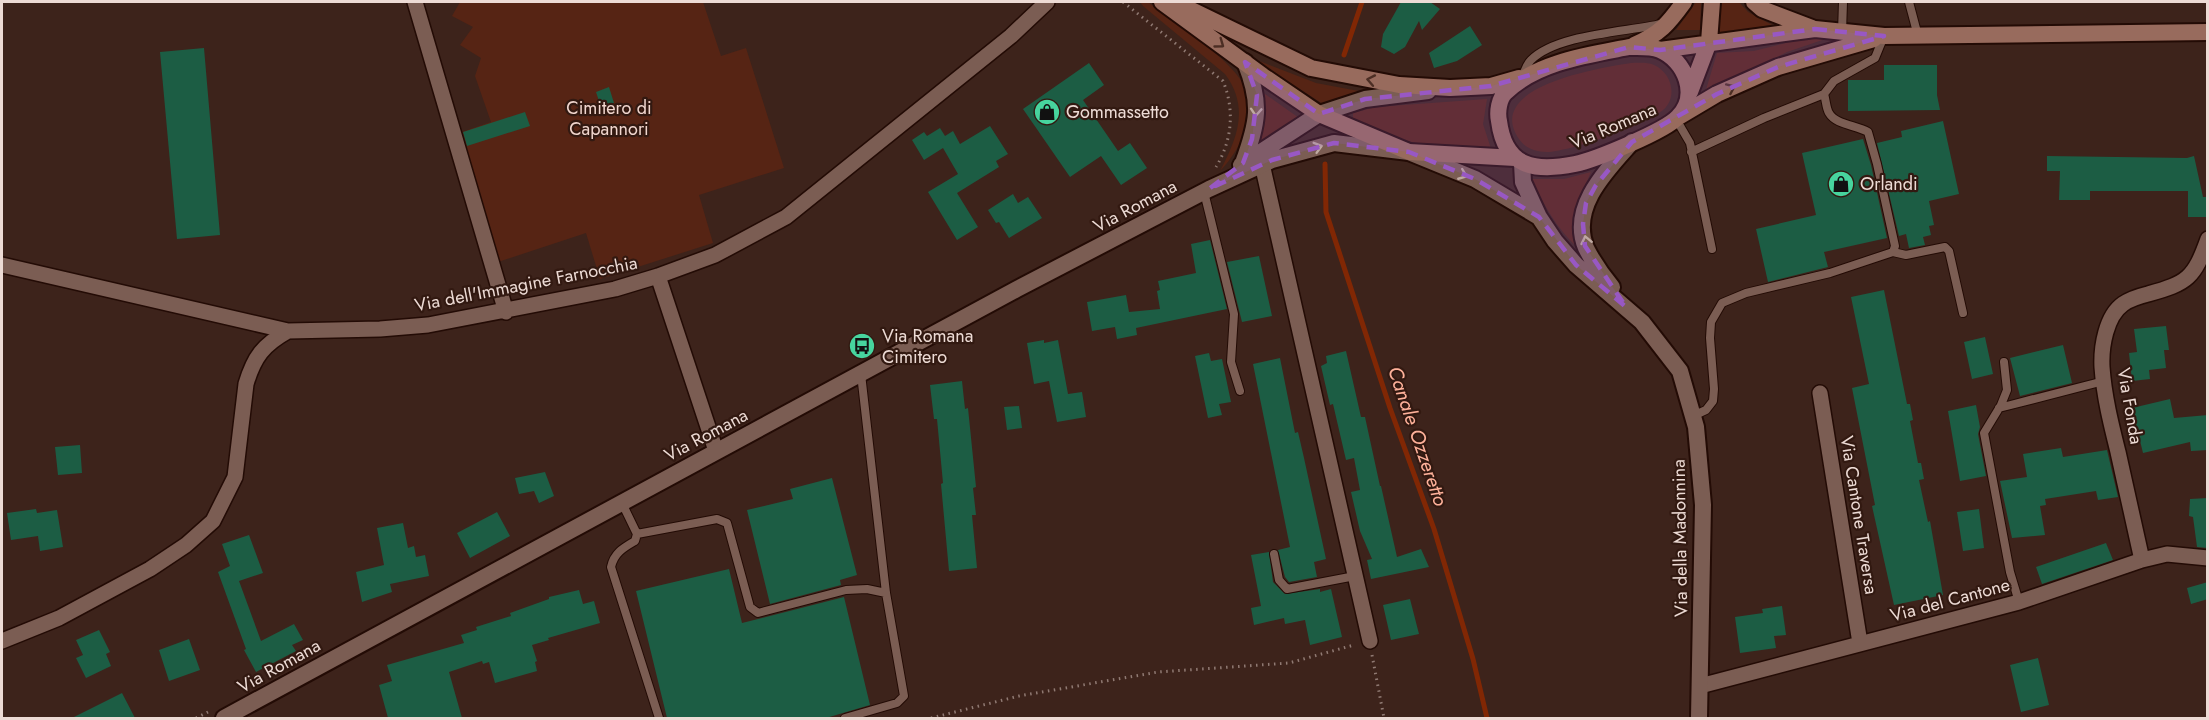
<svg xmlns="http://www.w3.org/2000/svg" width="2209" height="720" font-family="Jost,sans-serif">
  <rect width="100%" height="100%" fill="#3d231b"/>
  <!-- green -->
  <path fill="#562414" d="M460 2H703L721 56 746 48 784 168 699 195 713 243 600 279 586 233 498 262 459 133 491 122 475 76 481 58 460 45 473 27 452 16Z
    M1140 2H1148C1174 22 1222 53 1240 79 1260 110 1242 148 1220 171 1237 138 1250 108 1225 74L1143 6Z
    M1696 2H1701L1700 30H1676Z
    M1721 2H1739L1748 12 1772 25 1719 34Z
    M1834 36 1787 52 1705 93 1717 53 1754 51 1802 39Z
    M1249 57 1316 83 1364 92 1323 104Z
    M1631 63C1638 63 1647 62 1654 65 1672 73 1678 97 1663 110 1647 124 1569 152 1547 152 1536 152 1526 149 1519 139 1483 86 1600 68 1631 63Z
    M1262 92 1299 118 1259 142 1263 129Z
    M1487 99 1483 124 1493 155 1450 151 1404 140 1353 119V113L1376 107Z
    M1591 172C1578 201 1571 215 1577 247 1555 226 1545 206 1531 179H1564Z"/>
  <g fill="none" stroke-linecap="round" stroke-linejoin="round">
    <!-- stream -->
    <path stroke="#812704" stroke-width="5" d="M1344 55 1362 2
      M1325 164 1326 212 1390 408 1434 529 1473 659 1487 718"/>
  </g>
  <!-- building -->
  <path fill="#1c5d44" d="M1401 2H1430L1440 9 1422 30 1419 21 1405 47 1394 54 1381 47 1383 34Z
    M1470 26 1482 45 1457 61 1434 68 1429 53Z
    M204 48 220 235 177 239 160 52Z
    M1089 63 1104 85 1083 100 1118 151 1130 143 1147 168 1121 185 1101 156 1070 177 1023 109Z
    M1884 65H1937V95L1940 110 1848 111V80H1884Z
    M609 87 614 103 601 107 596 92Z
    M525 112 530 126 467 146 463 132Z
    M1943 121 1959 194 1929 201 1934 225 1929 226 1931 235 1923 237 1925 245 1909 248 1906 234 1899 236 1877 143 1902 137 1901 131Z
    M990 126 1008 154 996 161 999 167 957 193 978 227 957 240 928 192 958 174 943 148 924 160 912 140 924 132 927 136 940 128 945 136 953 131 960 144Z
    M1863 139 1871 165 1887 238 1824 252 1828 267 1768 282 1756 229 1816 215 1802 153Z
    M2047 156 2187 158 2194 156 2203 197H2208V217H2188V191H2090V200H2059L2060 171H2047Z
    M1013 194 1018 203 1028 197 1042 218 1009 238 999 222 996 223 988 210Z
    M1210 240 1227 309 1136 328 1137 335 1117 339 1115 327 1092 331 1087 302 1126 295 1129 312 1160 309 1157 291 1160 290 1158 281 1196 273 1191 244Z
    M1259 256 1272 316 1242 322 1227 262Z
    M1884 290 1907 404H1910L1913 420 1910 421 1918 463H1921L1924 479 1919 480 1928 522 1930 521 1943 595 1894 605 1872 506 1875 505 1852 388 1869 384 1851 297Z
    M2166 326 2169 350H2164L2166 368 2149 370 2150 379 2132 381 2129 353 2137 352 2134 329Z
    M1985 337 1993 374 1972 379 1964 342Z
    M1044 340V343L1058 340 1068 394 1082 392 1086 417 1057 422 1049 381 1034 384 1027 343Z
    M2063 345 2072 383 2020 396 2010 358Z
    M1346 351 1361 417H1365L1380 486H1381L1397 557 1421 549 1429 567 1371 579 1367 560 1372 559 1360 531 1351 492 1360 490 1354 458 1346 460 1333 404 1330 405 1321 366 1327 363 1326 356Z
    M1209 353 1211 361 1222 359 1231 402 1219 404 1222 415 1208 418 1195 356Z
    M1280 358 1295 433 1298 432 1304 458 1326 559 1314 562 1317 577 1289 582 1285 577 1278 550 1290 547 1253 364Z
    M962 381 965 409 968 408 976 487 973 488 976 515H972L977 568 949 571 941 484 943 483 937 419H934L930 385Z
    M2170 399 2174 418 2208 415V450L2191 451 2190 442 2143 453 2132 408Z
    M1976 405 1980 427 1978 434 1986 476 1960 481 1948 411Z
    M1019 406 1022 428 1007 430 1004 407Z
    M80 445 82 473 58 475 55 447Z
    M2061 448 2063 457 2107 450 2118 497 2098 500 2096 491 2045 499 2046 505 2040 506 2045 535 2012 538 2000 481 2027 477 2023 454Z
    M545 472 554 496 539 503 534 491 519 494 515 478Z
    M832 478 857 575 840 580 841 585 770 604 747 510 793 499 790 489Z
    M2208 498V548L2197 547 2193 517 2189 516 2190 499Z
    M36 509 37 513 57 510 63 547 40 551 38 536 11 540 7 513Z
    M1979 509 1984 548 1963 551 1957 512Z
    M497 512 510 536 470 558 457 533Z
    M403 523 408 548 414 546 416 557 425 555 429 576 390 584 392 592 362 602 356 572 384 565 377 528Z
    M249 535 263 573 239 581 261 641 294 624 303 640 292 645 296 651 256 672 244 650 246 649 218 572 230 566 222 544Z
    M2106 543 2113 560 2042 584 2036 567Z
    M1269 552 1273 582 1285 594 1320 589V592L1331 589 1342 637 1310 645 1305 620 1285 624 1284 618 1254 625 1251 608 1261 606 1251 555Z
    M729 569 742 623 844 597 870 705 826 718H667L636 591Z
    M2208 582V599L2191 604 2187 588Z
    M579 590 583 604 594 601 600 623 548 638 549 640 532 645 537 661 535 662 537 671 495 683 489 662 483 664 482 661 449 672 462 718H388L379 685 392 681 387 665 464 643 461 635 477 630 476 627 511 616 510 613 549 599V597Z
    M1410 599 1419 634 1391 640 1383 605Z
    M1782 606 1786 635 1774 636 1776 648 1740 653 1735 617 1763 613 1762 609Z
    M99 630 110 652 106 654 111 666 86 678 76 658 83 655 76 640Z
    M189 639 200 670 169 681 159 650Z
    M2038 658 2049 705 2021 712 2010 665Z
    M122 693 135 718H72Z"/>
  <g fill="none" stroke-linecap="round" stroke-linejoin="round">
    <!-- service casing -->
    <g stroke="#230b05" stroke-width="10">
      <path id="service" d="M1909 2 1918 36
        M1842 32 1843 2
        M1522 77C1525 71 1526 65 1531 60 1557 34 1626 32 1661 24
        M1676 119 1690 143 1712 249
        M1691 152 1764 118 1824 94 1834 81 1875 58 1884 36
        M1204 192 1234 314 1231 362 1240 391
        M1893 252 1906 255 1945 247 1949 251 1963 313
        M2004 362 2007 390 2001 405 1984 433 2010 572 2019 602
        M1999 408 2104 381
        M1693 416 1706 410 1713 401 1714 389 1710 338 1711 322 1722 303 1746 293 1830 273 1893 252 1895 246 1877 164 1868 132C1856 125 1836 125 1829 113 1826 108 1826 100 1824 94
        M622 503 637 534 635 541C623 548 614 553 611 567L659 718
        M637 534 717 519 727 523 750 607 758 613 846 590 867 589 886 593
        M1274 554 1279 580 1287 589 1355 576
        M845 718 897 703 904 696 886 593 861 374"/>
    </g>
    <!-- minor casing -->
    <g stroke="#230b05" stroke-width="18">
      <path id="minor" d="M415 2 506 312
        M1262 164 1370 641
        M2 265 288 331 380 329 428 325 615 289 658 276 715 255 786 217 1011 36 1047 2
        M658 276 716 451
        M1820 393 1860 643
        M2142 560C2134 524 2126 488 2118 452 2111 424 2104 396 2102 367 2101 347 2106 316 2123 304 2130 299 2140 296 2148 294 2188 283 2194 278 2208 239
        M2 641 59 618 150 569 186 545 213 521 235 477 246 384C254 357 263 345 288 331
        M1700 686 2019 602 2142 560 2167 554 2208 558"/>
    </g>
    <!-- tertiary casing -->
    <g stroke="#230b05" stroke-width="20">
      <path id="tertiary" d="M1243 163C1258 122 1262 104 1245 62
        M1522 163 1523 182 1539 217 1555 241 1576 265 1642 322 1680 371 1696 427 1703 505 1699 718
        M1241 165 1319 114 1365 99 1428 91
        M1612 287C1602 275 1593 262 1586 248 1569 207 1607 170 1632 142
        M224 718 1017 289 1209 189 1272 160 1334 143 1409 152 1475 179 1539 217"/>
    </g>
    <!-- secondary casing -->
    <g stroke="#230b05" stroke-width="20">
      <path id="secondary" d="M1162 2 1263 76 1319 114 1409 152 1515 158
        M1754 2 1762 9 1812 28
        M1181 5 1311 68 1399 85 1450 88 1491 86 1519 78
        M1634 45C1660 34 1668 24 1684 2
        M1629 47C1638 47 1651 46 1660 50 1686 61 1699 96 1678 117 1665 131 1595 160 1575 164 1535 172 1505 168 1499 121 1497 112 1499 98 1506 92 1537 62 1588 55 1629 47Z
        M1660 50 1815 29 1884 36 2208 32
        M1690 92 1709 42 1712 2
        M1680 116 1717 94 1778 67 1874 39"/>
    </g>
    <!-- path -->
    <path stroke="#907a73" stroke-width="3" stroke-dasharray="1.5 4.5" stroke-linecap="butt" d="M1123 2 1223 81C1235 110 1232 141 1216 167
      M1372 655 1384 718
      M196 718 208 712
      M931 718 1019 696 1158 672 1289 663 1354 645"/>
    <!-- service -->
    <use href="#service" stroke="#7b5d53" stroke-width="8"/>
    <!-- minor -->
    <use href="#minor" stroke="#7b5d53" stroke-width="15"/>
    <!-- tertiary -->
    <use href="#tertiary" stroke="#7b5d53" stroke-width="16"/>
    <!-- secondary -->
    <use href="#secondary" stroke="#986b5d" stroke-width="16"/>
  </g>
  <!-- one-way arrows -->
  <defs><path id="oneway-chevron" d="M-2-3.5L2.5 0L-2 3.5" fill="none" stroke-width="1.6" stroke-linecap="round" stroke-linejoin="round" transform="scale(1.5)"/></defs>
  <g stroke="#4c2e24">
    <use href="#oneway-chevron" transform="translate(1220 44) rotate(36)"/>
    <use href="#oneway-chevron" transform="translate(1371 80) rotate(-169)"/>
    <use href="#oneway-chevron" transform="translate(1731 88) rotate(-24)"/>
  </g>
  <g stroke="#bfa9a1">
    <use href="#oneway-chevron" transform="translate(1256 112) rotate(94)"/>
    <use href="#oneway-chevron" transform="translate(1318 147) rotate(-16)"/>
    <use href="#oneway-chevron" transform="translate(1463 175) rotate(22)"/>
    <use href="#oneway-chevron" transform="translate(1586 240) rotate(-102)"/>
  </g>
  <!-- marked area -->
  <path fill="#9858c4" fill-opacity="0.2" stroke="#9858c4" stroke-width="4.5" stroke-dasharray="12 8" stroke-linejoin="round" d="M1815 29 1884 36 1778 67 1717 94 1632 142 1596 185 1586 203 1583 224 1585 246 1626 307 1576 265 1539 217 1475 179 1409 152 1334 143 1272 160 1209 189 1243 163 1252 139 1257 95 1245 62 1319 114 1365 99 1491 86 1629 47 1660 50Z"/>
  <!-- icons -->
  <defs>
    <g id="shop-disc" transform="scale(1.35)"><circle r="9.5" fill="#47d49e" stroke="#321911"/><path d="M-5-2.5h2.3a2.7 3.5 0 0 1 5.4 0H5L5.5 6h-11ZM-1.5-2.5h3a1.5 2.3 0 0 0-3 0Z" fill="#111"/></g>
    <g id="bus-disc" transform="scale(1.35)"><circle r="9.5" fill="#47d49e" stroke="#321911"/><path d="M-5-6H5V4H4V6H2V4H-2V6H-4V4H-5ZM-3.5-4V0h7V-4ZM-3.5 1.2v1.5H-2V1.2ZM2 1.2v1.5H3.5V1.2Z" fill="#111"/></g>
  </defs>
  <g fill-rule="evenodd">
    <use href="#shop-disc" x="1047" y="112"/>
    <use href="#shop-disc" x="1841" y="184"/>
    <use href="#bus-disc" x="862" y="346"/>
  </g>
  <g text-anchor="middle" stroke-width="4.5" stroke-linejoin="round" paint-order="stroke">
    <!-- park labels -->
    <g font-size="18" fill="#f1d6ce" stroke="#321911">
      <text x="609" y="114">Cimitero di<tspan x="609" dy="21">Capannori</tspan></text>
    </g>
    <!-- poi labels -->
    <g font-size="18" fill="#eddbd5" stroke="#321911" text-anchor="start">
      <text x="1066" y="118">Gommassetto</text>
      <text x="1860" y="190">Orlandi</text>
      <text x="882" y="342">Via Romana<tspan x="882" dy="21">Cimitero</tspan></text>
    </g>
    <!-- street labels -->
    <g font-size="18" fill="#eddbd5" stroke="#321911">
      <text transform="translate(1613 126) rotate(-23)" y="6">Via Romana</text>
      <text transform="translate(1135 206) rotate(-28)" y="6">Via Romana</text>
      <text transform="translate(526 284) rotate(-11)" y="6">Via dell'Immagine Farnocchia</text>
      <text transform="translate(2130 406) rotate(80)" y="6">Via Fonda</text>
      <text transform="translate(706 435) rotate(-28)" y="6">Via Romana</text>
      <text transform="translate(1859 515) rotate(81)" y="6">Via Cantone Traversa</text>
      <text transform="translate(1680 538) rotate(-91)" y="6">Via della Madonnina</text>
      <text transform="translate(1950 600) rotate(-15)" y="6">Via del Cantone</text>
      <text transform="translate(279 666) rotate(-29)" y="6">Via Romana</text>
    </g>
    <!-- water labels -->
    <g font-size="20" font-style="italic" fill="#feb19a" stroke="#321911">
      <text transform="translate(1418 436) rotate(71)" y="7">Canale Ozzeretto</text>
    </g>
  </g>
  <!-- border -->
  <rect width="2209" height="720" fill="none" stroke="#eddbd5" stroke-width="6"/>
</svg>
